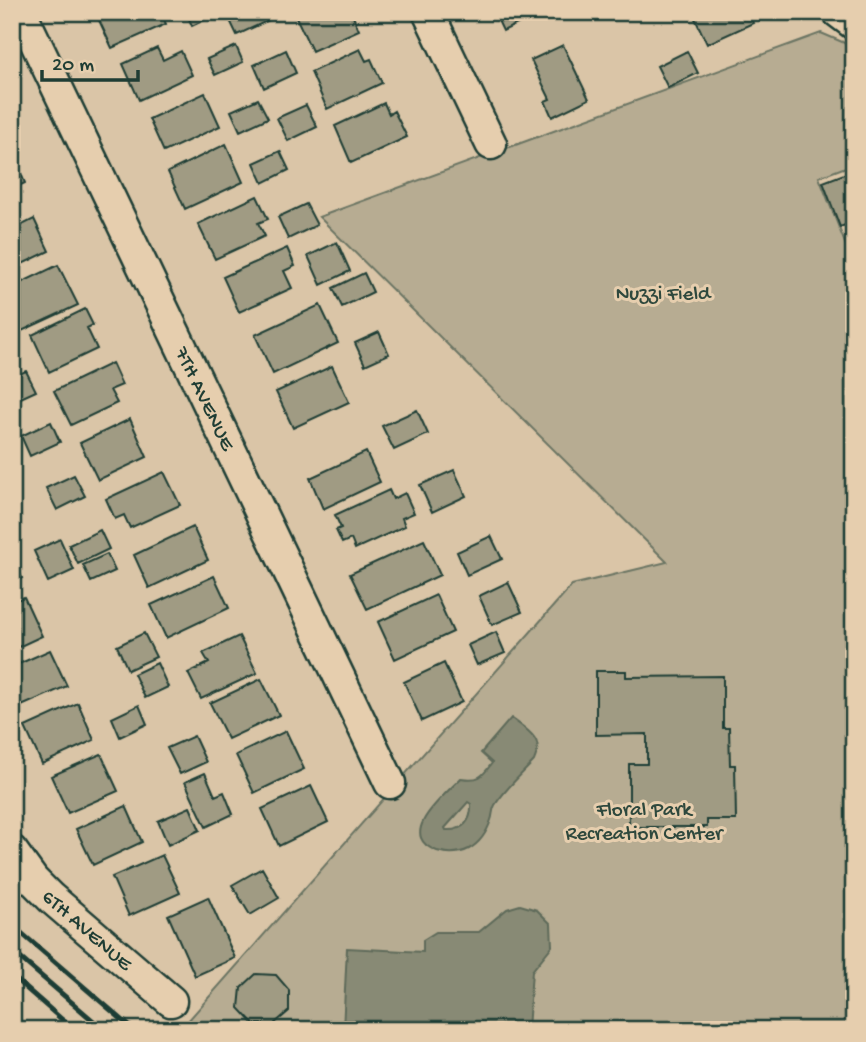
<svg xmlns="http://www.w3.org/2000/svg" width="866" height="1042" font-family="'Gochi Hand',sans-serif">
  <rect width="100%" height="100%" fill="#dac5a7"/>
  <filter id="ink" filterUnits="userSpaceOnUse"><feTurbulence type="fractalNoise" baseFrequency=".0143" numOctaves="2"/><feDisplacementMap in="SourceGraphic" scale="14" xChannelSelector="R" yChannelSelector="G"/><feConvolveMatrix kernelMatrix="1 2 1 2 8 2 1 2 1" color-interpolation-filters="sRGB"/></filter>
  <g filter="url(#ink)">
    <!-- green -->
    <path fill="#b7ac92" stroke="#6b7463" stroke-width="2" d="M821 33 854 47V171L851 165 819 177 854 266V445L851 447 854 454V1030H180L572 585 667 562 319 217Z"/>
    <!-- water -->
    <path fill="#888a74" stroke="#5e6b5a" stroke-width="2" fill-rule="evenodd" d="M511 718C519 724 534 733 537 743 539 748 536 756 534 761 521 775 505 789 495 805 492 810 493 815 491 820 487 832 480 843 469 849 459 854 447 854 437 851 394 835 445 795 461 778 479 781 482 777 492 763L481 753ZM468 802 471 804C472 821 463 831 446 830L445 828Z
      M520 905 537 910 551 924 552 946 532 971 528 1030H343L347 948 423 952V940L436 932H479L507 909Z"/>
    <!-- building -->
    <path fill="#a09b83" stroke="#1f3d34" stroke-width="2" d="M104 12H161L166 24 112 48 97 16Z
      M186 12H219V13L192 26Z
      M226 12H266L269 20 237 35Z
      M306 12H351L359 30 312 51 296 17Z
      M494 12H542L503 31Z
      M692 12H748L753 23 707 44Z
      M563 45 589 99 552 117 545 101 550 99 531 60Z
      M236 46 243 62 215 75 207 59Z
      M157 48 163 60 181 51 192 75 139 100 123 64Z
      M360 49 366 61 371 59 382 83 327 109 311 72Z
      M286 50 296 73 264 88 254 65Z
      M687 51 698 73 668 88 657 66Z
      M205 93 220 126 164 152 149 119Z
      M258 99 268 118 240 131 231 111Z
      M384 103 389 114 394 111 407 137 351 163 335 126Z
      M306 105 317 127 288 141 277 118Z
      M226 144 243 182 185 209 168 172Z
      M280 151 289 170 263 183 254 163Z
      M16 162 25 183 12 189V164Z
      M852 171 854 176V222L840 227 823 182Z
      M257 196 268 219 258 223 265 236 215 259 198 224Z
      M306 204 317 225 288 239 278 217Z
      M34 219 49 251 12 269V230Z
      M337 242 350 271 321 285 308 256Z
      M287 248 295 266 284 271 292 288 239 312 223 277Z
      M58 265 78 305 13 335 12 287Z
      M364 273 373 292 342 307 333 288Z
      M320 305 338 343 273 374 255 335Z
      M85 309 93 325 87 328 97 349 49 372 32 335Z
      M379 332 389 354 365 365 355 343Z
      M112 363 122 385 110 390 117 403 71 425 54 391Z
      M332 366 349 402 293 428 276 392Z
      M26 371 36 391 12 402V377Z
      M417 410 428 434 394 450 382 426Z
      M130 419 147 457 98 480 80 443Z
      M51 422 60 442 30 456 21 436Z
      M366 452 380 482 323 509 310 478Z
      M454 470 466 496 432 512 420 485Z
      M164 472 180 505 130 528 124 515 115 519 106 499Z
      M74 475 85 496 57 510 46 488Z
      M389 490 393 499 405 493 414 513 402 518 405 526 355 549 351 539 342 543 336 530 341 528 335 515Z
      M193 527 208 560 149 588 134 555Z
      M100 530 109 549 78 564 69 545Z
      M491 536 502 559 467 575 457 552Z
      M60 539 74 570 48 582 34 551Z
      M424 540 440 575 367 609 350 574Z
      M107 554 115 571 91 582 83 565Z
      M12 556 22 578 12 583Z
      M214 576 229 608 166 638 151 605Z
      M508 582 522 612 492 625 479 596Z
      M436 595 453 632 395 659 378 622Z
      M24 597 42 636 12 650V602Z
      M496 632 505 653 477 665 468 645Z
      M144 633 156 657 128 670 117 646Z
      M239 636 257 673 201 699 188 673 209 663 203 653Z
      M50 650 67 686 17 708 12 699V667Z
      M157 663 168 687 145 698 134 674Z
      M444 663 462 702 422 721 404 682Z
      M596 671H626V677L723 676V728H729L730 765H735L736 820H707V827H629V764H647V734L596 735Z
      M261 679 279 715 228 739 210 703Z
      M78 703 94 740 42 764 25 727Z
      M139 705 147 724 120 737 112 718Z
      M286 731 304 769 254 793 236 755Z
      M194 736 206 762 180 774 167 748Z
      M101 754 118 791 68 813 51 776Z
      M205 773 215 796 224 792 233 814 206 827 185 782Z
      M311 786 328 822 279 846 262 809Z
      M126 806 142 842 93 865 76 829Z
      M190 807 200 830 168 845 158 821Z
      M162 855 180 893 129 916 112 877Z
      M262 868 279 898 250 915 232 885Z
      M208 897 235 958 195 976 168 915Z
      M256 974 276 975 289 990V1011L274 1024H254L239 1008 241 988Z"/>
    <g fill="none" stroke-linecap="round" stroke-linejoin="round">
      <!-- street casing -->
      <g stroke="#1f3d34" stroke-width="35">
        <path id="street" d="M21 12 390 783
          M428 12 491 144
          M838 12 854 24
          M12 851 33 880 51 898 171 1001"/>
      </g>
      <!-- street -->
      <use href="#street" stroke="#e6ceae" stroke-width="30"/>
      <!-- rail -->
      <path stroke="#1f3d34" stroke-width="5" d="M12 925 134 1030
        M12 951 104 1030
        M12 976 74 1030"/>
    </g>
  </g>
  <g text-anchor="middle" stroke-width="6" stroke-linejoin="round" paint-order="stroke">
    <!-- park labels -->
    <g font-size="21" fill="#2e483d" stroke="#e6ceae">
      <text x="663" y="299">Nuzzi Field</text>
      <text x="644" y="815">Floral Park<tspan x="644" dy="24">Recreation Center</tspan></text>
    </g>
    <!-- street labels -->
    <g font-size="21" fill="#1f3d34" stroke="#e6ceae">
      <text transform="translate(206 398) rotate(64)" y="7">7TH AVENUE</text>
      <text transform="translate(88 929) rotate(41)" y="7">6TH AVENUE</text>
    </g>
  </g>
  <!-- margin -->
  <rect width="866" height="1042" fill="none" stroke="#e6ceae" stroke-width="42"/>
  <rect x="21" y="21" width="824" height="1000" fill="none" stroke="#1f3d34" stroke-width="2.5" filter="url(#ink)"/>
  <!-- scale -->
  <path d="M42 70v10h96v-10" fill="none" stroke="#1f3d34" stroke-width="3.5"/>
  <text x="52" y="70" font-size="21" fill="#1f3d34" stroke="#e6ceae" stroke-width="5" paint-order="stroke">20 m</text>
</svg>
